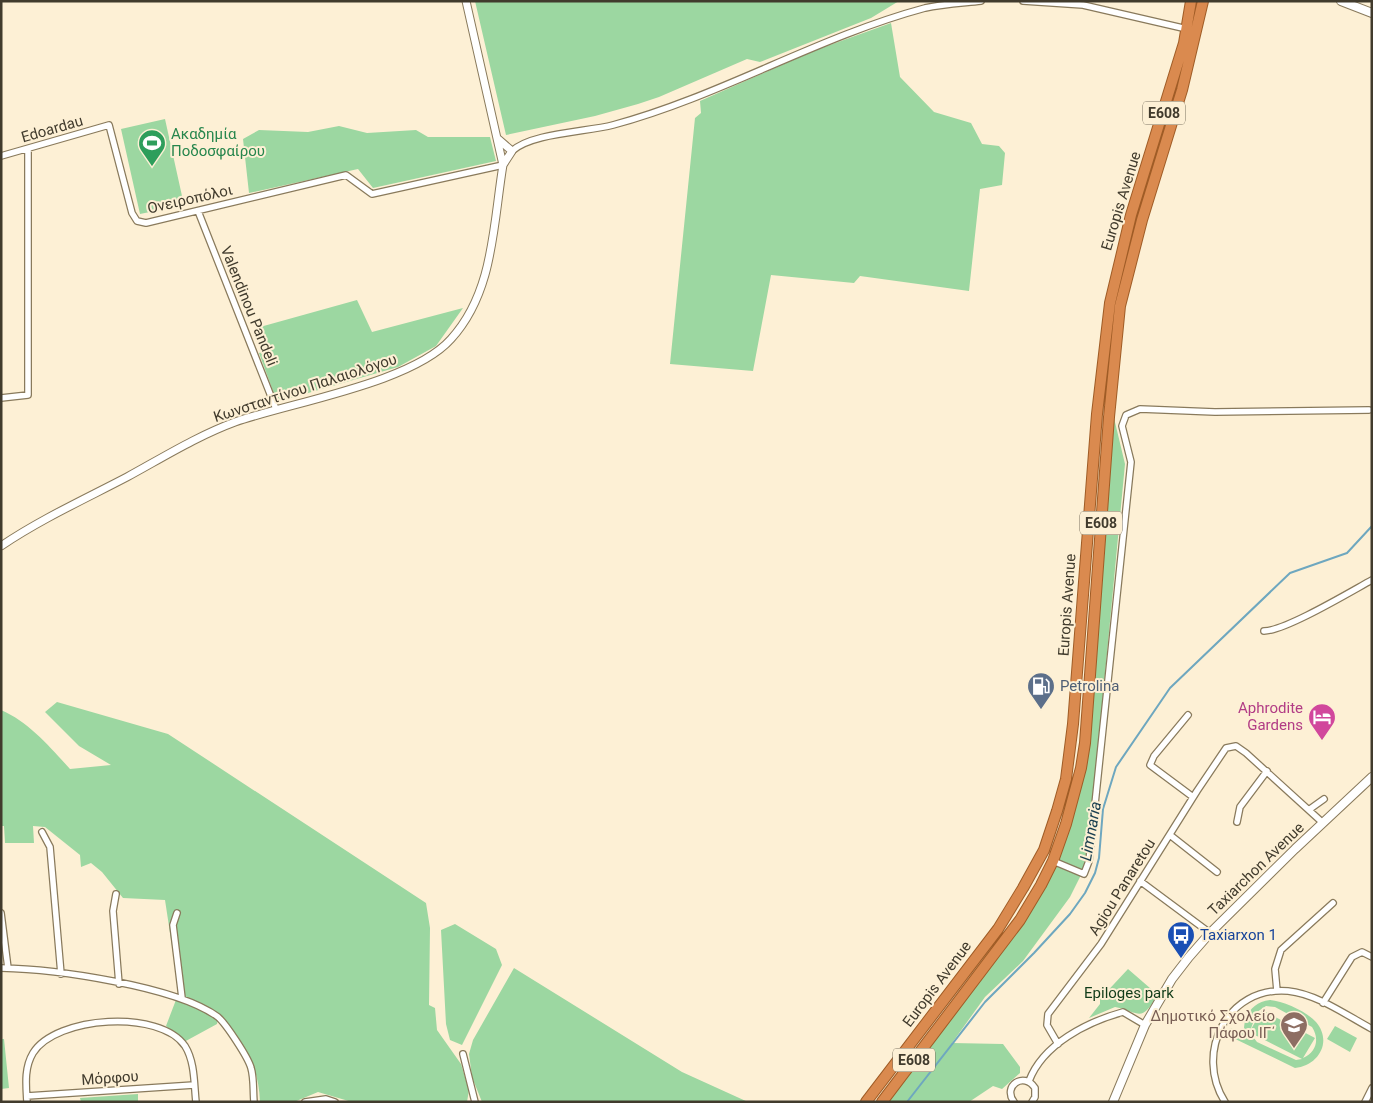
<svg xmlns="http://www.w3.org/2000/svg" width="1373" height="1103" font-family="Roboto,sans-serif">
  <rect width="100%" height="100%" fill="#fdf0d5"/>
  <!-- green -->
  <path fill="#9cd7a1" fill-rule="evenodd" d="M475 1H899L871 18 760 62 747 59 659 97 638 104 595 116 506 135Z
    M891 23 900 77 934 112 971 123 982 144 999 146 1005 153 1002 185 980 189 969 291 860 276 854 283 771 275 753 371 670 364 695 118 701 113 700 101 816 50Z
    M165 119 184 205 140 214 121 129Z
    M339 126 367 133 416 130 428 137H490L496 161 373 188 358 169 249 193 243 139 259 130 308 132Z
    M357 300 372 332 463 308 436 346 398 367 277 402 259 353 269 349 260 327Z
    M1114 418 1125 464 1087 863 1070 897 1023 961 985 997 952 1043 1003 1044 1020 1067V1073L1002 1089 993 1086 969 1102H887L1012 939 1048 879 1083 766Z
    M57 702 168 734 426 903 430 928 429 1005 435 1008 437 1030 461 1064 469 1090 467 1102H352L318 1092 294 1102H260C259 1075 251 1055 235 1033 230 1027 227 1021 218 1018L217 1024 184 1042 166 1026 179 992 165 900 123 898 102 872 91 863 81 867 80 855 45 827 33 826 34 843H5L4 826H1V710C29 722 50 747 70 769L111 765 79 746 45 712Z
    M455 924 496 949 502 965 462 1045 450 1040 446 1024 441 930Z
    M514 968 682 1072 748 1102H482L472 1077 469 1054 473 1040Z
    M1128 969 1158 995C1140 1023 1142 1013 1115 1007L1089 1018 1100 1004V999Z
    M1270 1000C1284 1001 1307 1012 1316 1022 1333 1042 1318 1066 1295 1068L1227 1035 1230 1028 1244 1033C1243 1016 1252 1002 1270 1000ZM1266 1006 1275 1007 1312 1027C1320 1039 1316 1053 1303 1058L1315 1038 1262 1010 1250 1031 1257 1012ZM1250 1033H1251L1302 1059 1296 1060 1257 1042Z
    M1335 1026 1357 1038 1350 1052 1327 1039Z
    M1 1039H4L9 1088 1 1089Z
    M138 1094V1102H81L80 1098Z"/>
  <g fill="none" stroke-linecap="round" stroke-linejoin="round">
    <!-- stream -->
    <path stroke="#6ea7bf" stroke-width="2" d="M907 1102 985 1002 1034 953 1070 914 1085 893 1095 873 1099 858 1103 809 1116 767 1170 688 1290 573 1347 553 1372 526"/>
    <!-- minor casing -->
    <g stroke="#897a5c" stroke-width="8">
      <path id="minor" d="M1023 1 1083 5 1187 29
        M512 151C531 133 586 132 613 125 721 96 817 37 925 8 943 4 963 3 981 1
        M1 156 109 125 132 213 137 221 146 223 346 175 372 194 503 165
        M198 211 276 409
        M1 398 28 395V150
        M1264 631C1285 631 1350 592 1372 580
        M1188 715 1154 756 1150 765 1193 797
        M1310 809 1324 799
        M1237 822 1240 807 1267 771
        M42 832 50 847 61 974
        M1170 835 1217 872
        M1053 861 1084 874 1089 861 1131 462 1122 426 1126 415 1140 409 1215 412 1369 410
        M1140 881 1210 933
        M116 894 113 911 119 984
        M1 913 8 968
        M177 913 173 925 182 998
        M1 968C54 969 176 986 218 1017 226 1024 248 1057 251 1068 254 1078 253 1091 254 1102
        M1277 991 1275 969 1281 950 1333 903
        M1323 1003 1352 957 1362 952 1372 957
        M1058 1044 1047 1025 1048 1014 1101 944 1197 791 1226 748 1236 746 1246 753 1323 823
        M463 1054 475 1102
        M1029 1081C1043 1044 1087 1022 1123 1012L1145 1025
        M27 1096 194 1085
        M27 1102C26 1085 24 1068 33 1053 56 1016 160 1009 185 1046 195 1062 194 1084 196 1102
        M305 1102 326 1099 335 1102
        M1014 1102C1002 1086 1024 1071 1035 1088V1097L1032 1102
        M1225 1102C1194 1053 1227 986 1288 991 1317 994 1346 1015 1372 1029
        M1365 1102 1372 1088"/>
    </g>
    <!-- tertiary casing -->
    <g stroke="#897a5c" stroke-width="9">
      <path id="tertiary" d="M466 1 503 165
        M1 546C41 519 85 499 127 477 162 458 197 436 235 422 292 402 412 383 451 339 494 292 493 225 503 165L512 151 498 139"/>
    </g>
    <!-- secondary casing -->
    <g stroke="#897a5c" stroke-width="10">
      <path id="secondary" d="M1341 1 1372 13
        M1113 1102 1145 1025 1172 979 1189 957 1210 933 1295 849 1372 777"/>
    </g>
    <!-- trunk casing -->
    <g stroke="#9f5c26" stroke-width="12">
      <path id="trunk" d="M866 1102 998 929 1023 888 1044 850 1057 811 1066 779 1073 724 1097 414 1110 303 1131 215 1184 43 1191 1
        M882 1102 1020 920 1041 885 1053 861 1066 824 1081 768 1085 743 1109 417 1120 306 1142 220 1182 90 1203 1"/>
    </g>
    <!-- minor -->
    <use href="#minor" stroke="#fff" stroke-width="5.5"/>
    <!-- tertiary -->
    <use href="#tertiary" stroke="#fff" stroke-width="7"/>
    <!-- secondary -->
    <use href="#secondary" stroke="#fff" stroke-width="8"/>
    <!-- trunk -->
    <use href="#trunk" stroke="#da8a4f" stroke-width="10"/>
  </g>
  <!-- icons -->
  <defs>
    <g id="stadium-pin" transform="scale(1.4375)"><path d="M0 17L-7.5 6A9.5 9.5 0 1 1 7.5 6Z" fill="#2e9e5b" stroke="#fdf0d5"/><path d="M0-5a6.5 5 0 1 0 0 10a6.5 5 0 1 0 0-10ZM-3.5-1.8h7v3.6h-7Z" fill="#fff"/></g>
    <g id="fuel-pin" transform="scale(1.4375)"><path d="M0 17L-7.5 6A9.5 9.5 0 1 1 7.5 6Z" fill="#5c6f8a" stroke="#fdf0d5"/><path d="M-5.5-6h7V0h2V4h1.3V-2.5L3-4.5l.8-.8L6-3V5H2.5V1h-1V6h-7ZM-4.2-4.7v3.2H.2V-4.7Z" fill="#fff"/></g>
    <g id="hotel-pin" transform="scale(1.4375)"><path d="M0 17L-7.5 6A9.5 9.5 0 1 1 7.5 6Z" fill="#d1479c" stroke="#fdf0d5"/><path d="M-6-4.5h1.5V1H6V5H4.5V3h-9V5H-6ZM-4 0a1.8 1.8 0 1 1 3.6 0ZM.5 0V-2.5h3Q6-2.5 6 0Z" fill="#fff"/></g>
    <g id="bus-pin" transform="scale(1.4375)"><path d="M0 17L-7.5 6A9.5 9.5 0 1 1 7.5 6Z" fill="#1a4fb4" stroke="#fdf0d5"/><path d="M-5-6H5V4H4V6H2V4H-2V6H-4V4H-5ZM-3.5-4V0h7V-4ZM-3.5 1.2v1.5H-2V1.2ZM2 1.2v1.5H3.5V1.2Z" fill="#fff"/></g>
    <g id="school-pin" transform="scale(1.4375)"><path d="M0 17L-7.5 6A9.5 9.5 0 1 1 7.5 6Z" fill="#8d6e63" stroke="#fdf0d5"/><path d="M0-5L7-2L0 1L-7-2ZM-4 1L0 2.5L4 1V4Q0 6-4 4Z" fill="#fff"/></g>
  </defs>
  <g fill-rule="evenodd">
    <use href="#stadium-pin" x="152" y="143"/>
    <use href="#fuel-pin" x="1041" y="686"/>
    <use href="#hotel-pin" x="1322" y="717"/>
    <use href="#bus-pin" x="1181" y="935"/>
    <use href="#school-pin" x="1294" y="1025"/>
  </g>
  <g text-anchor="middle" stroke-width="4" stroke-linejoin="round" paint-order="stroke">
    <!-- shield labels -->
    <g fill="#fdf0d5" stroke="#79715f" stroke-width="1">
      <rect x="1143" y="101.5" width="42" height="23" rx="4"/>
      <rect x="1080" y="511.5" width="42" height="23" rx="4"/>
      <rect x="893" y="1048.5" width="42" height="23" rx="4"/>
    </g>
    <g font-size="14" font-weight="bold" fill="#413b2d">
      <text x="1164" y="118">E608</text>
      <text x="1101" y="528">E608</text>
      <text x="914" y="1065">E608</text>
    </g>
    <!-- street labels -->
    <g font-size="15" fill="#413b2d" stroke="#fdf0d5">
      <text transform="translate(52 129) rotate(-16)" y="5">Edoardau</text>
      <text transform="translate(190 199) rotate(-13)" y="5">Ονειροπόλοι</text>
      <text transform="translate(1121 201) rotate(-73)" y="5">Europis Avenue</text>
      <text transform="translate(249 306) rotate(68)" y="5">Valendinou Pandeli</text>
      <text transform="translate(305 388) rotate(-18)" y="5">Κωνσταντίνου Παλαιολόγου</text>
      <text transform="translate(1067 605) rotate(-86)" y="5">Europis Avenue</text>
      <text transform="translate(1256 869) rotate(-44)" y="5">Taxiarchon Avenue</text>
      <text transform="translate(1122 887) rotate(-58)" y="5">Agiou Panaretou</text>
      <text transform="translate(937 984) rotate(-53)" y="5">Europis Avenue</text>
      <text transform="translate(110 1078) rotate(-4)" y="5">Μόρφου</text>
    </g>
    <!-- leisure labels -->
    <g font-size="15" fill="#27864d" stroke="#fdf0d5" text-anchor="start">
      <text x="171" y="139">Ακαδημία<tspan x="171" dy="17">Ποδοσφαίρου</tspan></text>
    </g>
    <!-- service labels -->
    <g font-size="15" fill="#4e5e75" stroke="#fdf0d5" text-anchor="start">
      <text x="1060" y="691">Petrolina</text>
    </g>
    <!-- hotel labels -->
    <g font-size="15" fill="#b23c85" stroke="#fdf0d5" text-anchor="end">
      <text x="1303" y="713">Aphrodite<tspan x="1303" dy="17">Gardens</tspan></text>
    </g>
    <!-- transit labels -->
    <g font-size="15" fill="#164399" stroke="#fdf0d5" text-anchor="start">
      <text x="1200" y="940">Taxiarxon 1</text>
    </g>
    <!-- park labels -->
    <g font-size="15" fill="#113c19" stroke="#fdf0d5">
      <text x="1129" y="998">Epiloges park</text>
    </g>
    <!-- education labels -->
    <g font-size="15" fill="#785e54" stroke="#fdf0d5" text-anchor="end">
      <text x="1275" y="1021">Δημοτικό Σχολείο<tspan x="1275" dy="17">Πάφου ΙΓ΄</tspan></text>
    </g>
    <!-- water labels -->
    <g font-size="16" font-style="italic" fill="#193e4f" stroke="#fdf0d5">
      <text transform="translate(1090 831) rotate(-80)" y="6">Limnaria</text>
    </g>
  </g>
  <!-- border -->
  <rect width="1373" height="1103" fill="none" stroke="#413b2d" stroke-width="5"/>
</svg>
